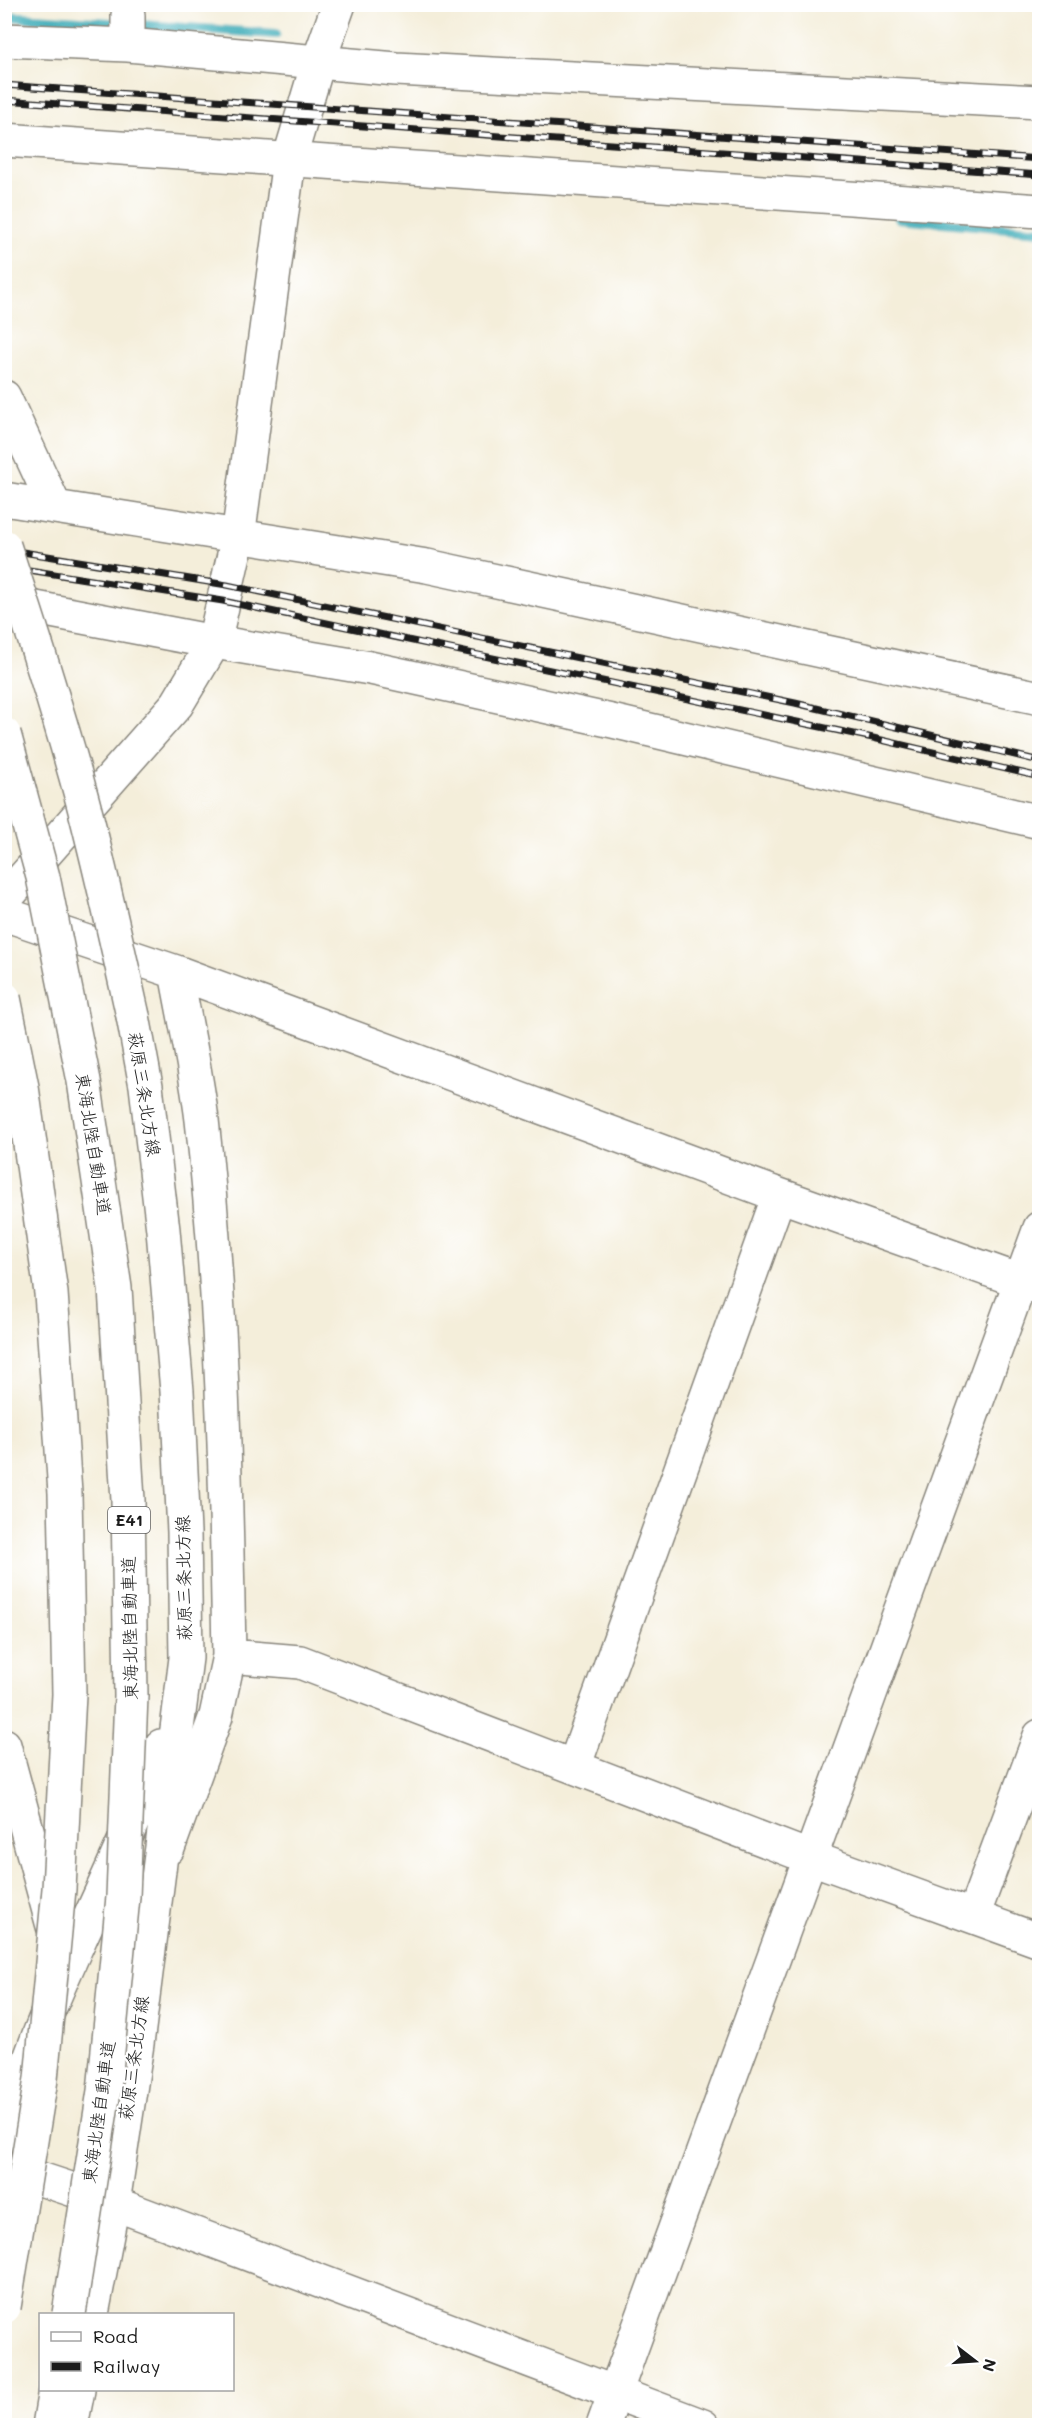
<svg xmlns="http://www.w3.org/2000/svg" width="1044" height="2430" font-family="Mali,'Klee One',sans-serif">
  <rect width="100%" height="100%" fill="#fff"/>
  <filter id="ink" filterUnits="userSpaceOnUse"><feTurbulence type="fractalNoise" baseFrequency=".0167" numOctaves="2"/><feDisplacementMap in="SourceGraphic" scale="12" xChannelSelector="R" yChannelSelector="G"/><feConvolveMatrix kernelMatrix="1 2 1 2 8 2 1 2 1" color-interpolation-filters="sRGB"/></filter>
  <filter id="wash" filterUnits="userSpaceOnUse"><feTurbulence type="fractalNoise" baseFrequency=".008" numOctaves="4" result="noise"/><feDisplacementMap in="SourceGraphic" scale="24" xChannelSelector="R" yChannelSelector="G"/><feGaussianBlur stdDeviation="1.35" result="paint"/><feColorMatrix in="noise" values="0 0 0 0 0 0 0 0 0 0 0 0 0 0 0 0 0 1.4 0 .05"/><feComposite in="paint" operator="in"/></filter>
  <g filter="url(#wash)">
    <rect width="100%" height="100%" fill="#f4eeda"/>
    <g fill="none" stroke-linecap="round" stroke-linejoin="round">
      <!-- stream -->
      <path stroke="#3babb7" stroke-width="10" d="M4 16 276 34
        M899 218 1040 231"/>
    </g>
  </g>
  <g filter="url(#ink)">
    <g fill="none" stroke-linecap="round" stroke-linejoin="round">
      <!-- street casing -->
      <g stroke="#88857b" stroke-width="36">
        <path id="street" d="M4 40 128 45 396 69 1040 102
          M128 45V15
          M4 140 1040 211
          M4 397 55 507
          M4 499 427 566 1040 698
          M4 602 214 642 370 668 612 721 1040 822
          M4 914 176 972 779 1195 1040 1288
          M176 972C185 1021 196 1071 202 1120 222 1298 226 1477 229 1656
          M4 1745 53 1926
          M574 1767 779 1195
          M168 1848 216 1716 229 1656 300 1662 809 1857 1040 1941
          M973 1916 1040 1736
          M4 2167 113 2203 703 2426
          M603 2426 1040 1228"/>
      </g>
      <!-- secondary casing -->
      <g stroke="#88857b" stroke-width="36">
        <path id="secondary" d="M4 900 177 704 214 642 238 537 289 160 318 63 339 4
          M4 2149C34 2007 116 1883 161 1746
          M92 2314 113 2203 137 2044 186 1658 184 1532 177 1391 163 1230 146 1086 133 1016
          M71 2426 78 2390"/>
      </g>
      <!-- highway casing -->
      <g stroke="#88857b" stroke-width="36">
        <path id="highway" d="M49 2426 55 2390"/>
      </g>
      <!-- street -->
      <use href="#street" stroke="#fff" stroke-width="33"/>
      <!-- secondary -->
      <use href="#secondary" stroke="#fff" stroke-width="33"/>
      <!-- highway -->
      <use href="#highway" stroke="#fff" stroke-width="33"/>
      <!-- rail casing -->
      <g stroke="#1c1c1c" stroke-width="7">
        <path id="rail" d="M4 85 1040 159
          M4 100 1040 175
          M4 549 227 585 795 703 1040 761
          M4 566 223 601 873 738 1040 777"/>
      </g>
      <!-- rail -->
      <use href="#rail" stroke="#fff" stroke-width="4.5" stroke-dasharray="14" stroke-linecap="butt"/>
      <!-- secondary-bridge casing -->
      <g stroke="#88857b" stroke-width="36" stroke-linecap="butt">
        <path id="secondary-bridge" d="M4 546C32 630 59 714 82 799 101 871 117 944 133 1016"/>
      </g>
      <!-- highway-bridge casing -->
      <g stroke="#88857b" stroke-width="36" stroke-linecap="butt">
        <path id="highway-bridge" d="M4 734 43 877 84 1081 115 1288 128 1500 131 1696 123 1897 104 2091 69 2314
          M4 998 22 1087 51 1293 65 1493 69 1694 59 1889 41 2079 4 2307"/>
      </g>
      <!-- secondary-bridge -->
      <use href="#secondary-bridge" stroke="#fff" stroke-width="33"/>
      <!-- highway-bridge -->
      <use href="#highway-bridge" stroke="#fff" stroke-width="33"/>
    </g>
  </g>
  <g text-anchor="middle" stroke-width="4.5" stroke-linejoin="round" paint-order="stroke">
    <!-- shield labels -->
    <rect fill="#fff" stroke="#606060" stroke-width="1.5" x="108" y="1507" width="42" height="26" rx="4.5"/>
    <g font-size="16" font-weight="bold" fill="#1c1c1c">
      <text x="129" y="1526">E41</text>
    </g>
    <!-- street labels -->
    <g font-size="18" fill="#1c1c1c" stroke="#fff">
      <text transform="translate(144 1094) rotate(81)" y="6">萩原三条北方線</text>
      <text transform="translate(93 1144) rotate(81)" y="6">東海北陸自動車道</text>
      <text transform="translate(184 1578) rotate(-91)" y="6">萩原三条北方線</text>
      <text transform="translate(130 1628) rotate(-91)" y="6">東海北陸自動車道</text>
      <text transform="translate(134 2058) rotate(-82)" y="6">萩原三条北方線</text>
      <text transform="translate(99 2112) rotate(-82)" y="6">東海北陸自動車道</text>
    </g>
  </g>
  <!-- margin -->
  <rect width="1044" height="2430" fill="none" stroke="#fff" stroke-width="24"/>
  <!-- legend -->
  <rect x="39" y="2313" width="195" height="78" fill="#ffffff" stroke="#a4a4a4" stroke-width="1.5"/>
  <rect x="51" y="2332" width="30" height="9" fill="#ffffff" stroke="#a4a4a4" stroke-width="1.5"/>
  <text x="93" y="2343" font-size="18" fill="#1c1c1c">Road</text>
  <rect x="51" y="2362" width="30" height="9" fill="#1c1c1c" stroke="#a4a4a4" stroke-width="1.5"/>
  <text x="93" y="2373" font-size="18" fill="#1c1c1c">Railway</text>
  <!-- north arrow -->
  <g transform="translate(975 2361) rotate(107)" stroke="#ffffff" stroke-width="4.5" paint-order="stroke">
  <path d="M0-4.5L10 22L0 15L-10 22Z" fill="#1c1c1c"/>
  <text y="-9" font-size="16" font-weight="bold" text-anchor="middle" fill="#1c1c1c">N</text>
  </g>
</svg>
